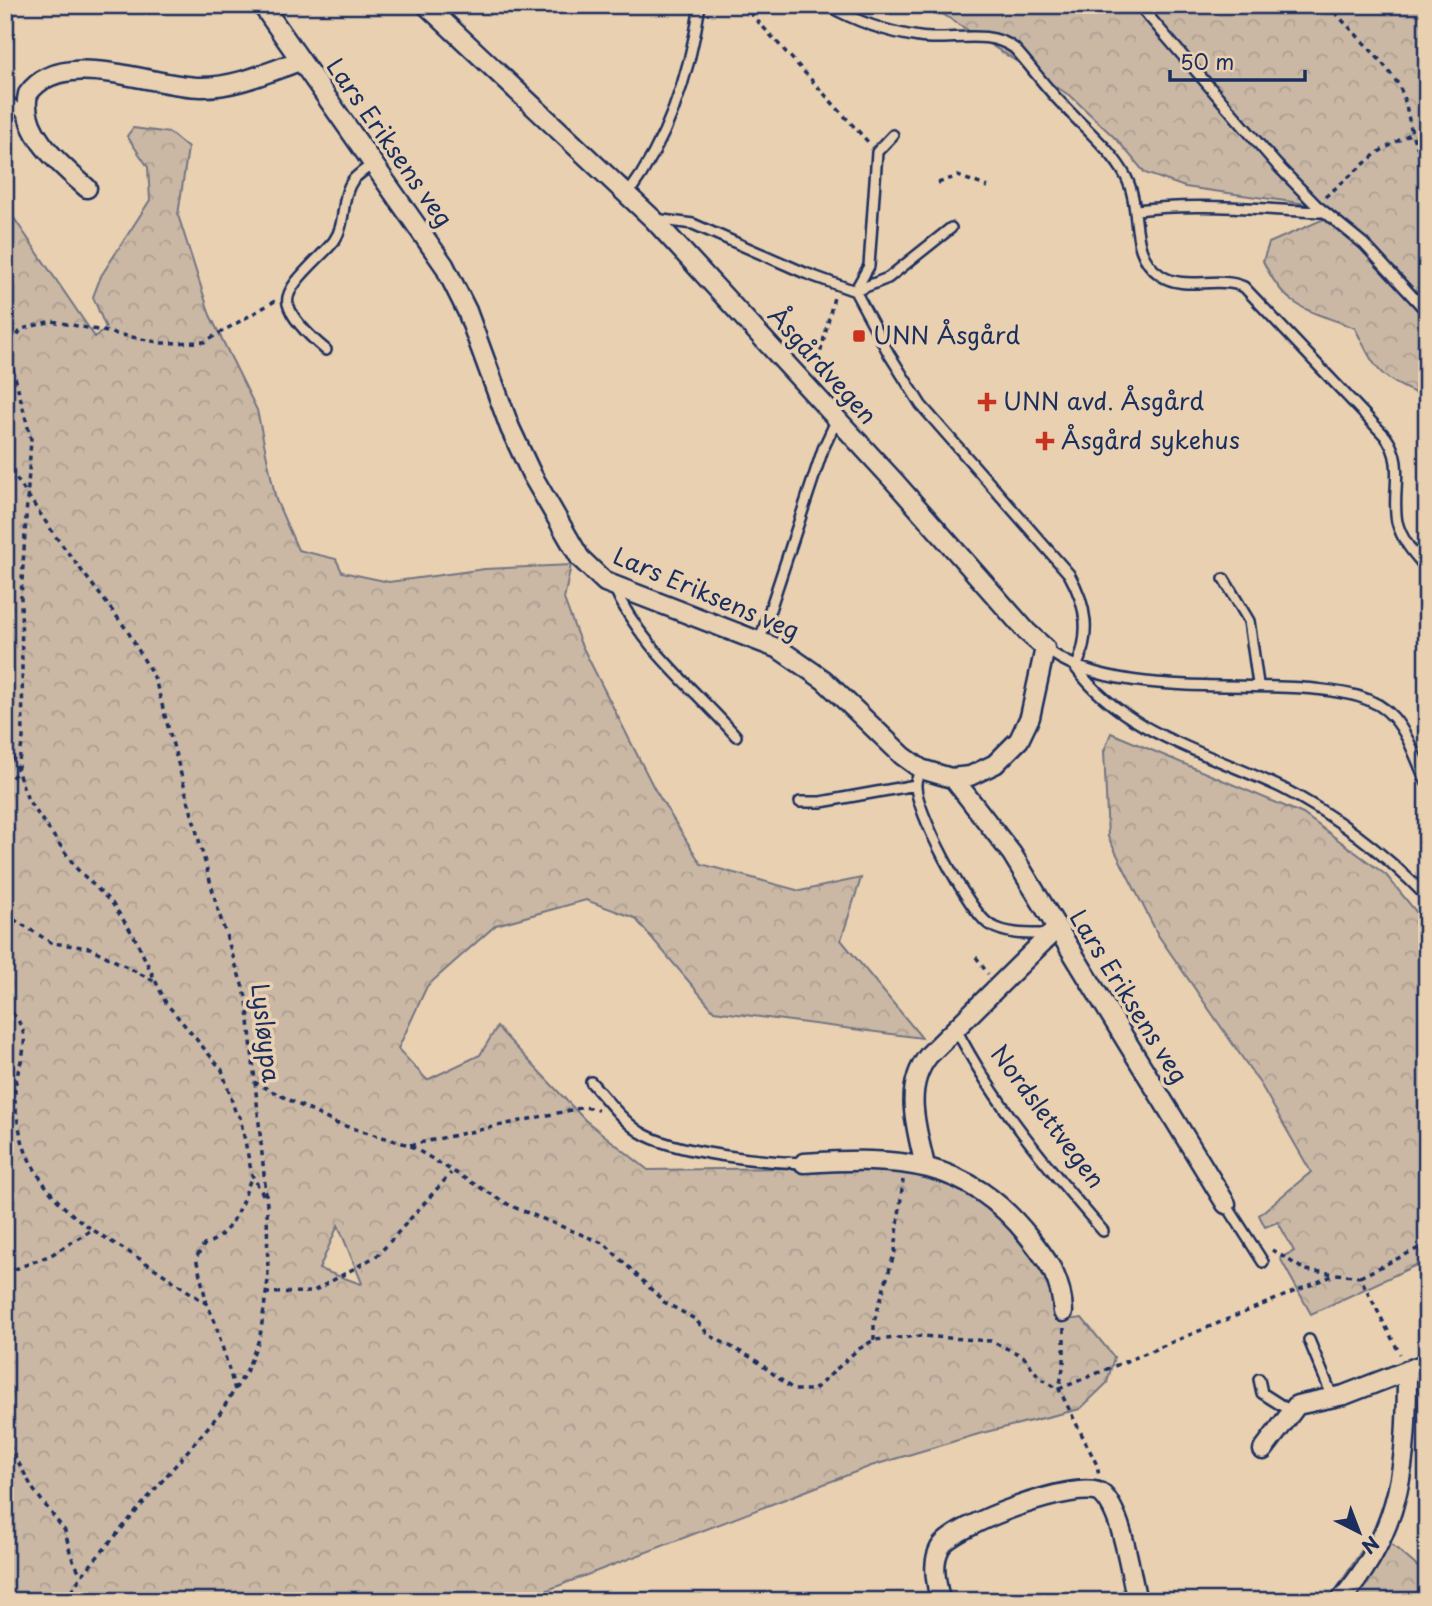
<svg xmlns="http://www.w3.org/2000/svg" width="1432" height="1606" font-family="'Playpen Sans',sans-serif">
  <defs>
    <pattern id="forest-crowns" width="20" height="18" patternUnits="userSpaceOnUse" patternTransform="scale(1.75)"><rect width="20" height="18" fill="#cab8a5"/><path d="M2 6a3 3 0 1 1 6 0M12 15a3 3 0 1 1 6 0" fill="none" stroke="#ad9e90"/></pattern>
  </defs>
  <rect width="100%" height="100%" fill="#e8d0b1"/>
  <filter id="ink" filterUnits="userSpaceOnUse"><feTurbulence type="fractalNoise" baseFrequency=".0143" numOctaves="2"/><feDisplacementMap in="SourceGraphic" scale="14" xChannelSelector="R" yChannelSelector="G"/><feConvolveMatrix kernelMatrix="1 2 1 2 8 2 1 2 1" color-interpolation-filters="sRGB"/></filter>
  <g filter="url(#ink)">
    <!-- forest -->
    <path fill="url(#forest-crowns)" stroke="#727482" stroke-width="2" fill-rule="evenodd" d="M923 5H1427V398C1378 377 1378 374 1355 328 1307 309 1287 311 1263 261L1269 243 1322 220 1327 213 1314 205 1185 187 1145 173 1119 142 1072 97 941 13Z
      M133 128 170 133 188 148 178 215 210 315 257 410 276 500 298 550 336 559 342 572 389 582 485 569 571 565 564 599 580 642 654 788 701 864 800 891 861 878 841 940 922 1038 714 1011 635 918 586 900 496 925 427 986 398 1049 427 1080 480 1055 497 1027 585 1120 648 1170 855 1167 921 1171 985 1198 1040 1262 1054 1303 1066 1320 1082 1318 1114 1357 1107 1383 1080 1409 982 1433 871 1466 519 1601H5V205L95 337 106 328 93 297 101 276 150 200 148 167 127 136ZM338 1225 362 1283 361 1284 319 1269Z
      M1111 733 1303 814 1386 875 1427 925V1260L1311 1314 1280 1258 1294 1251 1278 1222 1265 1227 1259 1215 1311 1172 1261 1085 1158 935 1108 837 1104 751Z
      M1375 1530 1427 1575V1601H1343L1336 1590Z"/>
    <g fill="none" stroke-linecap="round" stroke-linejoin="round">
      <!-- lane casing -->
      <g stroke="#1b2f5e" stroke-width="14">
        <path id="lane" d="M827 5C855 21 887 32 919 37 950 42 987 28 1014 48 1031 66 1045 87 1063 105 1084 128 1112 150 1126 177 1143 210 1127 252 1160 275 1185 292 1217 275 1244 287L1385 436C1406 463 1391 492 1397 522 1402 541 1415 555 1427 569
          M1139 5 1277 165 1316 205 1364 244 1427 312
          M5 98 27 118
          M628 194C669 138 690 73 700 5
          M1137 210C1199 202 1262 210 1325 212
          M655 219 693 224 805 273 855 291 888 278 951 228
          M855 291 889 354 921 405 1069 574C1087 606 1091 634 1076 668 1126 735 1210 753 1282 788 1337 816 1384 853 1427 897
          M855 291 869 266 877 152 893 135
          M326 350C314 340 292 320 288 304 283 286 323 256 334 241 347 223 340 197 353 180 359 173 368 168 374 163
          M1224 579 1249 621 1258 684
          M614 587C640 647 694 688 736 736
          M760 640 823 449 837 419
          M1045 648C1106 698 1237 681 1315 689 1341 692 1374 695 1393 717 1409 735 1417 762 1427 783
          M921 769C919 774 916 780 916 784 914 809 969 912 990 925 1008 935 1027 934 1047 934
          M800 802H821L916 785
          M956 1029C994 1103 1049 1169 1103 1231
          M591 1082C606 1099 621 1119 640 1132 673 1153 764 1162 804 1163
          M1226 1204 1263 1262
          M1309 1340 1333 1398
          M1259 1379 1262 1393 1290 1411"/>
      </g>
      <!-- street casing -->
      <g stroke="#1b2f5e" stroke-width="23">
        <path id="street" d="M262 5 444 265 467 311 510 428 532 475 580 558 605 582 779 649 824 680 903 756 921 769 951 778 970 776 995 764 1019 740 1030 717 1045 648 1027 632 894 481 653 219 426 5
          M87 188C62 166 19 132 28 94 62 45 154 88 202 87 236 87 268 72 300 61
          M953 778 1012 854 1226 1204
          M804 1163C899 1157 966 1158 1029 1237 1049 1262 1062 1280 1063 1312
          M925 1166C917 1129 902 1088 929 1055L1057 928
          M1263 1450 1297 1405 1344 1395 1427 1363
          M940 1601C937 1584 931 1564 940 1548 952 1525 1082 1477 1102 1494 1123 1513 1130 1573 1137 1601
          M1340 1601C1403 1529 1407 1460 1407 1370"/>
      </g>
      <!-- path -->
      <path stroke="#1b2f5e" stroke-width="3.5" stroke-dasharray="5 5" stroke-linecap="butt" d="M743 5 869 143
        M1328 5C1346 25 1388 65 1399 86 1412 111 1406 139 1427 161
        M938 183 958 176 988 187
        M1325 197 1377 153 1410 134
        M816 371 834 297
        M5 462 56 537 127 630 155 679 218 910 247 1000 267 1205 268 1280 260 1337 246 1372 220 1413 82 1575 65 1601
        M5 737 28 800 77 869 112 903 134 936 166 1003 222 1070 236 1114 240 1117 252 1175 264 1196
        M5 785 17 772 23 738 21 597 31 439 12 365 11 343 22 329 52 321 162 343 204 342 275 301
        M5 914 52 943 90 948 154 981
        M976 957 988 974
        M5 1006C43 1040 13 1059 15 1099 16 1115 21 1142 28 1157 56 1211 86 1226 135 1256 160 1271 183 1288 207 1304
        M254 1082 335 1123 409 1145 511 1206 605 1244 664 1302 695 1319 709 1335 754 1359 794 1390H814L857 1350 874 1340 921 1336 991 1341 1023 1356 1040 1378 1059 1389 1332 1276
        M410 1145 585 1107 598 1110
        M1272 1250 1305 1270 1360 1277 1400 1354
        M5 1273 51 1255 90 1231
        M1360 1277 1427 1244
        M265 1293 312 1292 378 1255 451 1173
        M1064 1328V1363L1059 1389 1097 1465 1099 1476
        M874 1340V1322L895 1251 903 1180
        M235 1390 215 1322 207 1304 196 1258 204 1245C234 1234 242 1202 252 1175
        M5 1398 11 1407 6 1440 33 1489 65 1531 71 1556 81 1575"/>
      <!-- lane -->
      <use href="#lane" stroke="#e8d0b1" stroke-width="9"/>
      <!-- street -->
      <use href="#street" stroke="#e8d0b1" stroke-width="18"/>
    </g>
  </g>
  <!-- markers -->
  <g fill="#c8321e" stroke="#e8d0b1" stroke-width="2.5">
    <rect x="852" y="329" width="14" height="14" rx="3.5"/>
    <path d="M983.5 391.5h7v7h7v7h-7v7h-7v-7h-7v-7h7z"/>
    <path d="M1041.5 430.5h7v7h7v7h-7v7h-7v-7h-7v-7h7z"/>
  </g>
  <g text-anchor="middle" stroke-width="7" stroke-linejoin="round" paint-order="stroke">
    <!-- street labels -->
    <g font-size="24" fill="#1b2f5e" stroke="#e8d0b1">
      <text transform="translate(389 143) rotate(55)" y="8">Lars Eriksens veg</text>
      <text transform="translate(822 366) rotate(48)" y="8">Åsgårdvegen</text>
      <text transform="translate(706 594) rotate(23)" y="8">Lars Eriksens veg</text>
      <text transform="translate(1128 997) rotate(58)" y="8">Lars Eriksens veg</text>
      <text transform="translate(265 1033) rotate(83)" y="8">Lysløypa</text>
      <text transform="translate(1047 1117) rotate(53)" y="8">Nordslettvegen</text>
    </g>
    <!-- poi labels -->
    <g font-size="24" fill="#1b2f5e" stroke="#e8d0b1" text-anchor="start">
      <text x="873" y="344">UNN Åsgård</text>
      <text x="1003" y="410">UNN avd. Åsgård</text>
      <text x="1061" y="449">Åsgård sykehus</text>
    </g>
  </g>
  <!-- margin -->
  <rect width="1432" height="1606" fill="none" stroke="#e8d0b1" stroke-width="28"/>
  <rect x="14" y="14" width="1404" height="1578" fill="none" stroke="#1b2f5e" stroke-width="2.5" filter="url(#ink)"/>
  <!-- north arrow -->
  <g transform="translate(1359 1532) rotate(138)" stroke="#e8d0b1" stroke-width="5" paint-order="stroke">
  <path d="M0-5L12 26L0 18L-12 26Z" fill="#1b2f5e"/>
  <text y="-10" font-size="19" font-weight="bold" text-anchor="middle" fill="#1b2f5e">N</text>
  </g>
  <!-- scale -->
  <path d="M1170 70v10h135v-10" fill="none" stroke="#1b2f5e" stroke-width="3.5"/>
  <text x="1180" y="70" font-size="21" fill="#1b2f5e" stroke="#e8d0b1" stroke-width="5" paint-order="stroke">50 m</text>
</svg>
